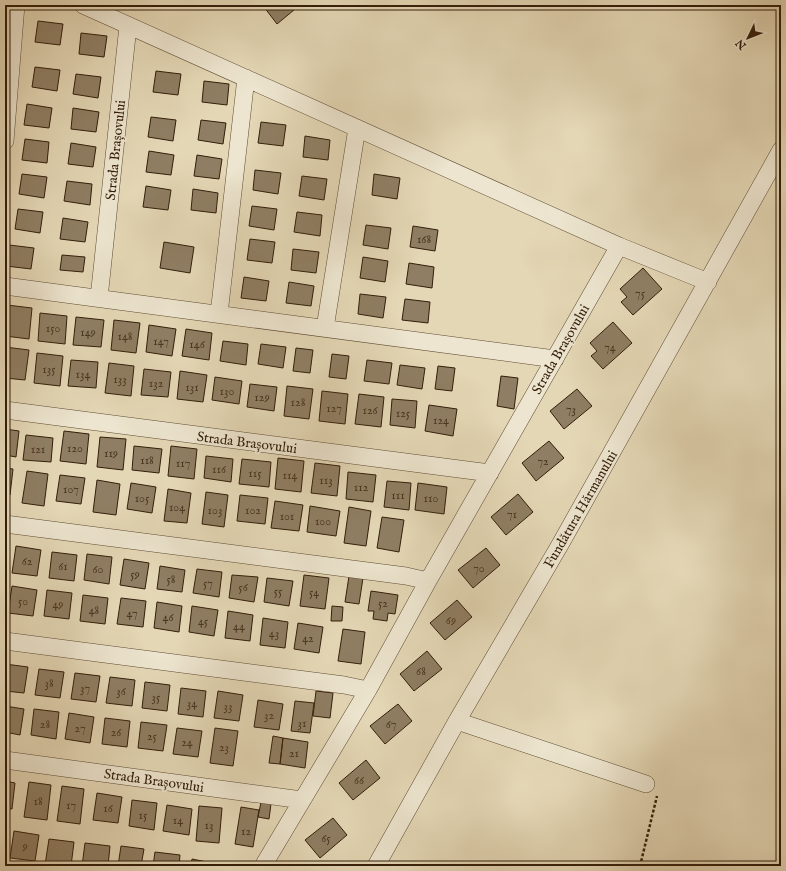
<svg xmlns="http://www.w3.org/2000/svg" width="786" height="871" font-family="'IM FELL English',serif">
  <rect width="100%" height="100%" fill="#e4d7b5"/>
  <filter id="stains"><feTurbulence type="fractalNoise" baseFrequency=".005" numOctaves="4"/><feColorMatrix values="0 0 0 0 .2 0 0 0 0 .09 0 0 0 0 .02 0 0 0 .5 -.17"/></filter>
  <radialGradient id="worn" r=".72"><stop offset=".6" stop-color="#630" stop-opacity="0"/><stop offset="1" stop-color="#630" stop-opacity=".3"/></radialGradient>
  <!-- building -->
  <path fill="#8f7e63" stroke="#331e0a" d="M267 5H300L277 24 264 7Z
    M38 21 63 24 60 45 35 42Z
    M81 33 107 36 104 57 79 54Z
    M35 67 60 70 57 91 32 87Z
    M156 71 181 74 178 95 153 92Z
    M76 74 101 77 98 98 73 94Z
    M204 81 229 84 227 105 202 102Z
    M27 104 52 108 49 128 24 125Z
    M73 108 99 112 96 132 71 129Z
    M151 117 176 120 173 141 148 137Z
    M201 120 226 123 223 144 198 140Z
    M261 122 286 125 283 146 258 143Z
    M305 136 330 140 328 160 303 157Z
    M25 139 49 142 47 163 22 160Z
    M71 143 96 147 93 167 68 164Z
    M149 151 174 155 171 175 146 172Z
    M197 155 222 159 219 179 194 176Z
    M255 170 281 173 278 194 253 190Z
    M22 174 47 177 44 198 19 194Z
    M374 174 400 178 397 199 372 195Z
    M302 176 327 179 324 200 299 196Z
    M67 181 92 184 90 205 64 201Z
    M146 186 171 190 168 210 143 207Z
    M193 189 218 193 216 213 191 210Z
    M252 206 277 209 274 230 249 226Z
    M18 209 43 212 40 233 15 229Z
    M297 212 322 215 320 236 294 232Z
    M63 218 88 222 85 242 60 239Z
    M366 225 391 228 388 249 363 245Z
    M413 226 438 230 435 251 410 247Z
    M250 239 275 242 272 263 247 260Z
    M164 242 194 247 190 273 160 268Z
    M9 245 34 248 31 269 6 266Z
    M293 249 319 252 316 273 291 270Z
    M62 255 85 257 83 272 60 270Z
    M363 257 388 261 385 282 360 278Z
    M409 263 434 267 432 288 406 284Z
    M643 268 662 289 633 315 621 302 627 297 620 289Z
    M244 277 269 281 266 301 241 298Z
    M289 282 314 286 311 306 286 303Z
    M360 294 386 297 383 318 358 314Z
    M405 299 430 302 428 323 402 320Z
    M7 305 32 308 29 339 5 336Z
    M40 313 67 316 65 344 38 341Z
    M76 317 104 320 101 347 73 345Z
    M114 320 140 323 136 353 111 350Z
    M613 322 632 343 603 369 591 356 597 351 590 343Z
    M149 325 176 329 172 356 146 352Z
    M186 329 212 333 209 360 182 356Z
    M223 341 248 344 246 365 220 361Z
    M261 344 286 347 283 368 258 364Z
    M5 347 29 350 25 380 5 378Z
    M296 348 313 350 310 373 293 371Z
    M37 353 63 356 60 386 34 383Z
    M332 354 349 356 346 379 329 377Z
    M71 360 98 362 96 388 68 386Z
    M367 360 392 363 389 384 364 381Z
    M109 363 134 366 131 396 105 393Z
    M400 365 425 368 422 389 397 385Z
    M438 366 455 368 452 391 435 389Z
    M144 369 171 372 168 397 141 395Z
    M180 371 207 375 203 402 177 399Z
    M501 376 518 378 514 409 497 406Z
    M215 377 242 381 239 404 212 400Z
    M250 384 277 387 274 411 247 407Z
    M287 386 313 389 309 419 284 416Z
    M577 389 592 406 564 429 550 411Z
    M322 391 348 394 345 424 319 421Z
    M359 394 384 397 381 427 355 424Z
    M392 399 417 401 415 428 390 425Z
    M429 405 457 409 453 436 425 431Z
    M5 429 19 431 16 457 5 455Z
    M64 431 89 434 86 464 60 461Z
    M26 435 53 438 51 462 23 460Z
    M100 437 126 439 123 470 97 467Z
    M549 441 564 458 536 481 522 463Z
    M134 446 162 449 159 473 132 470Z
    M171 446 197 449 194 479 168 476Z
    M206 456 233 459 231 482 204 478Z
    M278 458 304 461 301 492 275 489Z
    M242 459 271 462 269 487 239 484Z
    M315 463 340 466 337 496 311 493Z
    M5 468 13 469 10 495H5Z
    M27 471 48 474 44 506 22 503Z
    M348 472 376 475 373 502 346 499Z
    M60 475 85 478 81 504 56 501Z
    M97 480 120 484 116 515 93 512Z
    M387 481 411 483 409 510 384 507Z
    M131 483 156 487 152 513 127 509Z
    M418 483 447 487 444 514 415 510Z
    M168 489 191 493 187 523 164 521Z
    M206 492 228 495 224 527 202 524Z
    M518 494 533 512 506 535 491 517Z
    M240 495 268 498 265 524 237 521Z
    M275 501 303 505 299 531 271 528Z
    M310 506 340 511 336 536 307 532Z
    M349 507 371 511 366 546 344 543Z
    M382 517 404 520 399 552 377 548Z
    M16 546 41 550 37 576 12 573Z
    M486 548 500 565 473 588 458 570Z
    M52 552 77 555 74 581 49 578Z
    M87 554 112 557 109 584 84 580Z
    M124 559 149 563 145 589 120 585Z
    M160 566 185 570 182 592 157 589Z
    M197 569 222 572 219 597 193 593Z
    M232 575 258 577 254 602 229 598Z
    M304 575 329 578 325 609 300 606Z
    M349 576 363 578 359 604 345 602Z
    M267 578 293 581 289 606 264 602Z
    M12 586 37 590 33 616 8 613Z
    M47 590 72 593 69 619 44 616Z
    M371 591 398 595 395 614 388 613 387 621 373 619 374 611H368Z
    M83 595 108 598 105 624 80 621Z
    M121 598 146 601 143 627 117 624Z
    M457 600 472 617 445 640 430 623Z
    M157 602 182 606 179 632 154 628Z
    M192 606 218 610 214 636 189 632Z
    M332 606 343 607 342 621H331Z
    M228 611 253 615 250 641 225 638Z
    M263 618 288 622 285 648 260 645Z
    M298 623 323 627 319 653 294 649Z
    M343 629 365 632 361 664 338 661Z
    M427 651 442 669 414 691 400 674Z
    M5 664 28 667 24 693 5 691Z
    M39 669 64 672 60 698 35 695Z
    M75 673 100 676 96 702 71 699Z
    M110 677 135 680 132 706 106 703Z
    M145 682 170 685 167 711 142 708Z
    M181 688 206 691 203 717 178 714Z
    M218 691 243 695 239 721 214 718Z
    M316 691 333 693 330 718 313 716Z
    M258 700 283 704 279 730 254 727Z
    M295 701 314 703 310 733 291 731Z
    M398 704 412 721 385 744 370 726Z
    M5 706 24 709 20 735 5 732Z
    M34 709 59 712 56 739 31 735Z
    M69 713 94 717 90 743 65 739Z
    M105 718 130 721 127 747 102 744Z
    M141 722 167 725 163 751 138 748Z
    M177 728 202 731 198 757 173 754Z
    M215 728 238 731 233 766 210 763Z
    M273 736 283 738 280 764 269 763Z
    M283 738 308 742 305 768 280 764Z
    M366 760 380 778 353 800 339 783Z
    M5 781 15 783 12 809 5 808Z
    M29 782 51 785 47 820 24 817Z
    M62 786 84 789 80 824 57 821Z
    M97 793 122 797 118 823 93 820Z
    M132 800 157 803 154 830 129 826Z
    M261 802 271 804 269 819 258 817Z
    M167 805 192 809 189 835 163 831Z
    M199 806 222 808 219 843 196 841Z
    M241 807 259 810 253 847 235 844Z
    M333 818 347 835 320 858 305 840Z
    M14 831 39 835 35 861 10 858Z
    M49 839 74 842 71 866 45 865Z
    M85 843 110 846 108 866H82Z
    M121 846 144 849 141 866H118Z
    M155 852 180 855 179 866H153Z
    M192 859 227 866H191Z"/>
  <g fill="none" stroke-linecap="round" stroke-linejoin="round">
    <!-- street casing -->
    <g stroke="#5f4c35" stroke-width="18">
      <path id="street" d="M83 5 619 246 708 282
        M5 141 16 5
        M5 286 555 359
        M99 298 128 26
        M219 314 246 78
        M325 328 357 128
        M5 410 490 473
        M5 524 406 576 428 581
        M5 641 344 685 368 690
        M457 721 646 784
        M5 760 302 800
        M263 866 368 690 428 581 619 246
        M376 866 457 721 561 543 781 150"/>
    </g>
    <!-- path -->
    <path stroke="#331e0a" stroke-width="2.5" stroke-dasharray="3 2" stroke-linecap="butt" d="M640 866 657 796"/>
    <!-- street -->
    <use href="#street" stroke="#ede5cf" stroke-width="17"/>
  </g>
  <g text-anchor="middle" stroke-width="3.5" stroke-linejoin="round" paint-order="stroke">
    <!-- number labels -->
    <g font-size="12" fill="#4a3620">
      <text x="424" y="243">168</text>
      <text x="640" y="297">75</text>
      <text x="53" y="332">150</text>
      <text x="88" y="336">149</text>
      <text x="125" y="340">148</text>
      <text x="161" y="345">147</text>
      <text x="197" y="348">146</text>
      <text x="610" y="351">74</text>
      <text x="49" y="373">135</text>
      <text x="83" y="378">134</text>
      <text x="120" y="383">133</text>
      <text x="156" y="387">132</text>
      <text x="192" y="391">131</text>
      <text x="227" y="395">130</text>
      <text x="262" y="401">129</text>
      <text x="298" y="406">128</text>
      <text x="334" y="412">127</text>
      <text x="571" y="413">73</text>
      <text x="370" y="414">126</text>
      <text x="403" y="417">125</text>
      <text x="441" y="424">124</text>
      <text x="75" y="452">120</text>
      <text x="38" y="453">121</text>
      <text x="111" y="457">119</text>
      <text x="147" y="464">118</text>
      <text x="543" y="465">72</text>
      <text x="183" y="467">117</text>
      <text x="219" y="473">116</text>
      <text x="255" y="477">115</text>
      <text x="290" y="479">114</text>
      <text x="326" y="484">113</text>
      <text x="361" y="491">112</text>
      <text x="71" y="493">107</text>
      <text x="398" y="499">111</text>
      <text x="142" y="502">105</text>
      <text x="431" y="502">110</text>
      <text x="177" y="511">104</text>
      <text x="215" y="514">103</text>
      <text x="253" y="514">102</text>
      <text x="512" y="518">71</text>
      <text x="287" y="520">101</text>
      <text x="323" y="525">100</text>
      <text x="27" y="565">62</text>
      <text x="63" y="570">61</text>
      <text x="479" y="572">70</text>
      <text x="98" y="573">60</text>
      <text x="135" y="578">59</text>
      <text x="171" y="583">58</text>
      <text x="208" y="587">57</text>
      <text x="243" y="591">56</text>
      <text x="278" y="595">55</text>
      <text x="314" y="596">54</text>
      <text x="23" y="605">50</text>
      <text x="383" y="607">52</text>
      <text x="58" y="608">49</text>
      <text x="94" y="614">48</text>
      <text x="132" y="617">47</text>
      <text x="168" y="621">46</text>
      <text x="451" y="624">69</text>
      <text x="203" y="625">45</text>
      <text x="239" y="630">44</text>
      <text x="274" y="637">43</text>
      <text x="308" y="642">42</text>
      <text x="421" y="675">68</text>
      <text x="49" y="687">38</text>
      <text x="85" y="692">37</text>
      <text x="121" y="695">36</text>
      <text x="156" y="701">35</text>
      <text x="192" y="707">34</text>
      <text x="228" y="710">33</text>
      <text x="269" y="719">32</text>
      <text x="302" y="727">31</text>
      <text x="45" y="728">28</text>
      <text x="391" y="728">67</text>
      <text x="80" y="732">27</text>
      <text x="116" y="736">26</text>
      <text x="152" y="740">25</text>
      <text x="187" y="746">24</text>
      <text x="224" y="751">23</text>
      <text x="294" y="757">21</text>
      <text x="359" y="784">66</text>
      <text x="38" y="805">18</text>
      <text x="71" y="809">17</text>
      <text x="108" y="812">16</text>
      <text x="143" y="819">15</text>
      <text x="178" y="824">14</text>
      <text x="209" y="829">13</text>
      <text x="246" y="835">12</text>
      <text x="326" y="842">65</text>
      <text x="25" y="850">9</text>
    </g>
    <!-- street labels -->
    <g font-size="14" fill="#331e0a" stroke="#ede5cf">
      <text transform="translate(115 150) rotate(-84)" y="5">Strada Brașovului</text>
      <text transform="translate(560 349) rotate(-60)" y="5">Strada Brașovului</text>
      <text transform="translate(247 442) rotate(7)" y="5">Strada Brașovului</text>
      <text transform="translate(580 509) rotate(-60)" y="5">Fundătura Hărmanului</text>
      <text transform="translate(154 780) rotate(8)" y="5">Strada Brașovului</text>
    </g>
  </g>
  <!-- margin -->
  <rect width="786" height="871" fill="none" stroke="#e4d7b5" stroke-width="20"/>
  <rect x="6" y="6" width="774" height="859" fill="none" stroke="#331e0a" stroke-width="2"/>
  <rect x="10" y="10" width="766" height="851" fill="none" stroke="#331e0a"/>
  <!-- north arrow -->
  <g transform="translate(748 38) rotate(227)" stroke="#ede5cf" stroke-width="3" paint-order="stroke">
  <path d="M0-3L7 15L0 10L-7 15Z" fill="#331e0a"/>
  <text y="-6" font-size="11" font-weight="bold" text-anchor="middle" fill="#331e0a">N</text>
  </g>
  <rect width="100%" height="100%" filter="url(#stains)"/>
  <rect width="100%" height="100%" fill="url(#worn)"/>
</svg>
